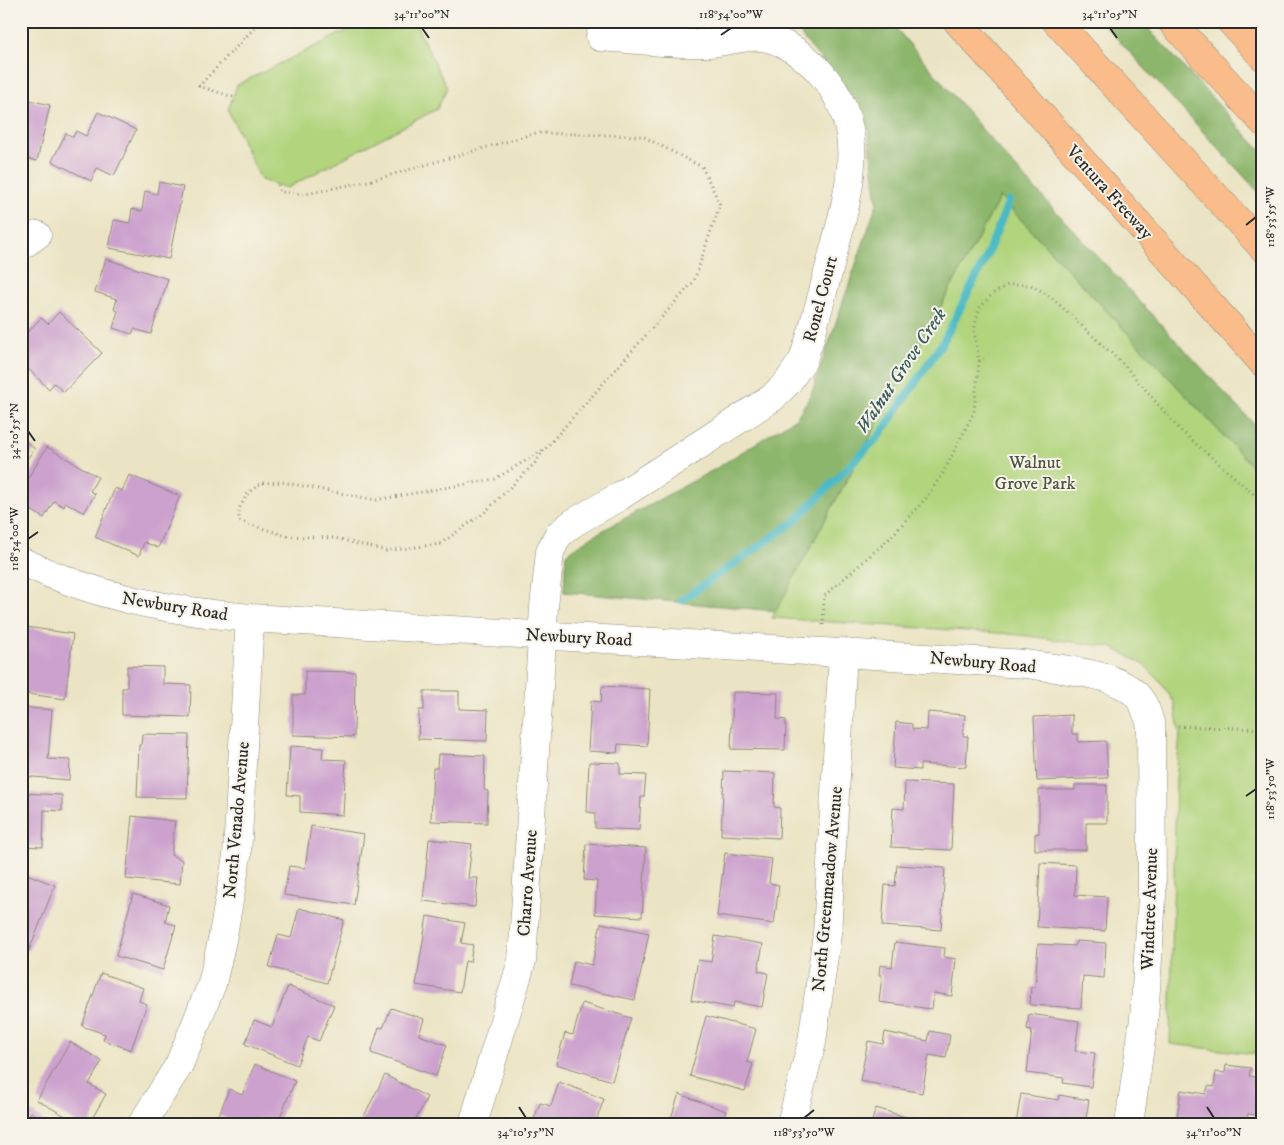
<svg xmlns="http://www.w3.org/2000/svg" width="1284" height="1145" font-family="'IM FELL DW Pica',serif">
  <rect width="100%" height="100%" fill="#f7f3e8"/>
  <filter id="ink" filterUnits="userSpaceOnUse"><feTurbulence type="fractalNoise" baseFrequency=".02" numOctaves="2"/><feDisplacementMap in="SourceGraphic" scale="10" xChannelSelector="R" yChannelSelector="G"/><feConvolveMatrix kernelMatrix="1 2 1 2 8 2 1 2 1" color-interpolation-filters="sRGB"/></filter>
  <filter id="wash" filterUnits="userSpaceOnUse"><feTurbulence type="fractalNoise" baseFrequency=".0096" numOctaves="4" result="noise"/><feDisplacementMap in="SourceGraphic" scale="20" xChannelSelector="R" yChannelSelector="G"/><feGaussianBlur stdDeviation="1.12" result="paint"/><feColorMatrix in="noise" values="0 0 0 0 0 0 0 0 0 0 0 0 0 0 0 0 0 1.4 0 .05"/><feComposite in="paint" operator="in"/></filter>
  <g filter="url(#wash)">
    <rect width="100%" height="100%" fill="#ebe4c4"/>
    <!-- green -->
    <path fill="#b1d47d" stroke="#6e8054" d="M366 21H414L447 88 437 109 287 188 261 180 228 110 237 85Z
      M1000 197 1263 478V1055L1170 1044 1176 779 1180 735 1174 702 1160 681 1143 664 1111 647 1012 634 772 618Z"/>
    <!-- forest -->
    <path fill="#8cb66c" stroke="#5c704c" d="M794 21H890L1009 161 1263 434V478L1000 197 776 611 564 592 566 554 591 537 715 469 796 418 811 395 877 203 868 126 851 95 803 38Z
      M1101 21H1141L1263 153V197Z"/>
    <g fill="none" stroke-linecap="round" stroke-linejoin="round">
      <!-- stream -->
      <path stroke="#4cbac4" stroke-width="8" d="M682 600 794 522 879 436 943 342 985 260 1009 201"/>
    </g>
    <g id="blocks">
      <!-- building -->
      <path fill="#cca1ce" d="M21 98 50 105 37 161 21 157Z
        M98 112 136 130 114 176 97 168 91 181 52 161 66 133 73 137 76 131 86 136Z
        M159 182 183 187 169 259 109 248 114 220 130 223 132 209 142 211 145 191 157 194Z
        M106 259 168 279 151 334 134 329 132 334 113 328 118 311 114 309 117 299 95 292Z
        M59 312 102 353 64 392 54 383 49 389 21 362V339L41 318 48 324Z
        M21 437 35 449 21 466Z
        M47 447 98 477 90 491 95 494 84 513 65 502 64 507 54 501 44 518 21 504V490Z
        M129 475 180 496 158 548 144 542 139 556 95 537 115 488 122 491Z
        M26 627 73 634 65 699 21 693V662Z
        M127 666 163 667V684L191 685 190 717 122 715V688H127Z
        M305 671 355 672 354 737 293 735V695H305Z
        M602 686 650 689 647 746 618 744 617 753 588 751 591 701 601 702Z
        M424 691H459V709L488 710 487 741 418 739 419 710H424Z
        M733 692 778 693 777 719 786 720 785 750 731 749Z
        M21 707 52 710 48 759 70 760 69 780 21 776Z
        M928 712 965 715 963 736H968L966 767 920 764V770L893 768 896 722 912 724V729L927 730Z
        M1072 715V734H1078V742L1106 741 1108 778 1037 781 1034 717Z
        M142 734 189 735 187 798 137 797 139 745H141Z
        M290 746 323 748 322 759 346 760 343 815 300 812V796L287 795Z
        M438 754 485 756 484 790 488 791 487 823 431 821 433 768H437Z
        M589 762 620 763V774L646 775 644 797H641L639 830 595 828V813L587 812Z
        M724 771 775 773 774 807 780 808 779 838 721 835Z
        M905 782 954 784 951 850 891 847 893 808 904 809Z
        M1075 785H1107V823H1086V850H1035V834L1039 833V790H1075Z
        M21 793 62 795V811L44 810 43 847 21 846Z
        M132 816 175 821 171 855 182 860 180 884 126 879Z
        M311 826 364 834 354 905 284 895 289 866 305 868Z
        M429 839 472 844 468 878H478L475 907 423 901Z
        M586 844 646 848 642 917 595 914 597 881 584 880Z
        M725 853 772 859 769 883 779 885 774 924 717 916Z
        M1040 863 1076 865 1075 895 1107 897 1105 931 1037 927Z
        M897 865 945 868 941 930 882 926 885 885 895 886Z
        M21 872 55 885 29 951 21 948Z
        M133 894 169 905 165 922 176 925 163 970 116 956Z
        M299 908 344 920 327 983 269 967 278 935 291 938Z
        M427 916 465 923 461 943 473 945 470 962 465 961 460 992 416 985Z
        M601 923 649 933 635 1000 569 986 574 961 592 965Z
        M715 936 763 944 758 971 768 973 762 1007 734 1002 733 1008 691 1000 698 960 711 962Z
        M1076 941 1106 943 1104 978 1083 976 1081 1008 1030 1005 1031 987H1035L1038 944 1075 946Z
        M895 942 945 948 944 957 956 959 952 996 934 993 932 1009 879 1002 882 975H879L880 965 892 967Z
        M101 973 143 988 139 1001 147 1004 131 1050 103 1040 105 1034 82 1026Z
        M288 986 334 1005 319 1041 308 1037 297 1065 245 1044 254 1020 272 1027Z
        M582 1003 631 1018 612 1081 556 1064 565 1033 573 1035Z
        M391 1008 424 1019 419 1035 447 1045 436 1076 371 1053 379 1027 383 1028Z
        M1029 1014 1079 1021 1075 1051 1095 1053 1091 1087 1063 1083 1064 1078 1027 1073 1032 1030 1027 1029Z
        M706 1016 756 1029 747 1062 753 1064 745 1091 690 1076Z
        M930 1031 950 1035 946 1058 929 1055 922 1093 860 1081 868 1041 883 1044 885 1032 928 1041Z
        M70 1042 102 1061 89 1084 106 1094 89 1124H79L37 1100Z
        M255 1064 295 1081 277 1124H239L219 1115 229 1089 242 1095Z
        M1226 1065 1251 1068 1249 1076 1263 1078V1116L1248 1114 1246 1124H1176L1181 1090 1206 1094 1208 1086 1214 1087 1216 1072 1225 1073Z
        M385 1075 427 1097 416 1119 425 1124H360Z
        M559 1082 604 1099 595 1124H532L540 1103 551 1106Z
        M679 1094 726 1111 722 1124H669Z
        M1021 1094 1058 1100 1059 1095 1089 1100 1085 1124H1016Z
        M876 1108 925 1123V1124H871Z
        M31 1112 48 1124H23Z"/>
    </g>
  </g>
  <g filter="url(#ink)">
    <use href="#blocks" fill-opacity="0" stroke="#8b8878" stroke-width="1"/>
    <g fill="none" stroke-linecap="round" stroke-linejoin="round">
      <!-- minor casing -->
      <g stroke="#8b8878" stroke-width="29">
        <path id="minor" d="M21 246 37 235
          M21 561C98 598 166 610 250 618L1026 664C1057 669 1119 672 1139 698 1146 707 1148 716 1151 726L1152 897 1144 1019 1129 1124
          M142 1124 179 1065 212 984 222 940 237 856 250 618
          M473 1124 522 961 544 607 550 552 558 535 573 523 620 496 772 398 788 382 803 360 810 338C819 307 827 277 835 246 851 184 868 124 819 71 805 56 783 40 762 37 745 35 726 42 709 43 673 45 636 39 600 37
          M791 1124 812 1042 827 934 843 652"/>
      </g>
      <!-- major casing -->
      <g stroke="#8b8878" stroke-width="29">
        <path id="major" d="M1171 21 1263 122
          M1230 21 1263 57"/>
      </g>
      <!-- highway casing -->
      <g stroke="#8b8878" stroke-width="29">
        <path id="highway" d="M957 21 1263 363
          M1056 21 1263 248"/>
      </g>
      <!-- path -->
      <path stroke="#8b8878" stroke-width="3" stroke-dasharray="1 4" stroke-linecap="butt" d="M233 97 199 86 261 21
        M278 185 280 192 306 194 373 180 536 133 642 136 702 167 720 204 694 281 545 449 495 479 376 500 282 482 261 483 248 493 239 509V521L287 536 335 538 386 551 440 544 484 513 535 463 545 449
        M979 361 984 359
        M823 625 824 596 889 539 926 498 943 473 974 412 979 361 974 330 979 309 992 294 1008 285H1031L1051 297 1125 366 1180 430 1263 502
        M1178 726 1263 729"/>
      <!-- minor -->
      <use href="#minor" stroke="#fff" stroke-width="28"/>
      <!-- major -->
      <use href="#major" stroke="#f9bc8a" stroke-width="28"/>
      <!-- highway -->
      <use href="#highway" stroke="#f9bc8a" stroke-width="28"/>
    </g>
  </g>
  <!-- ticks -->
  <path fill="none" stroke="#2b2b2b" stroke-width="2" d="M422 28 429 38M1110 28 1117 38M721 35 731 28M1246 225 1256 217M28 431 35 441M28 539 38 532M1246 796 1256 789M519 1107 526 1118M1207 1107 1214 1118M804 1118 814 1110"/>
  <g text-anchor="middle" stroke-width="4" stroke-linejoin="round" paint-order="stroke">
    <!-- street labels -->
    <g font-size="18" fill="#2b2b2b" stroke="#f7f3e8">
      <text transform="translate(1110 192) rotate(48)" y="6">Ventura Freeway</text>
      <text transform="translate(820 299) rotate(-75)" y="6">Ronel Court</text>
      <text transform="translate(175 606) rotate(9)" y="6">Newbury Road</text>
      <text transform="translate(579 637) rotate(3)" y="6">Newbury Road</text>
      <text transform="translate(983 662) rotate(5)" y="6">Newbury Road</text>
      <text transform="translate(236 820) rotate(-85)" y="6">North Venado Avenue</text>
      <text transform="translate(527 883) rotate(-86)" y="6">Charro Avenue</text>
      <text transform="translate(827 889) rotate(-85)" y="6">North Greenmeadow Avenue</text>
      <text transform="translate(1149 909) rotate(-88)" y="6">Windtree Avenue</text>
    </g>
    <!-- park labels -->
    <g font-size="18" fill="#4c5540" stroke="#f7f3e8">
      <text x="1035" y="468">Walnut<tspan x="1035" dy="21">Grove Park</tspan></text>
    </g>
    <!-- water labels -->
    <g font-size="19" font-style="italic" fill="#375d61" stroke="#f7f3e8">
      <text transform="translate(900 370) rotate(-56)" y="7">Walnut Grove Creek</text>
    </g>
  </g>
  <!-- margin -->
  <rect width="1284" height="1145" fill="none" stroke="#f7f3e8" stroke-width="55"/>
  <rect x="28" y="28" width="1228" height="1090" fill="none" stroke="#2b2b2b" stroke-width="2"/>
  <g font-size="12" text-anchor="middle" fill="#2b2b2b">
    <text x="422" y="18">34°11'00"N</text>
    <text x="731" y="18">118°54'00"W</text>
    <text x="1110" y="18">34°11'05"N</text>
    <text transform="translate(1270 217) rotate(-90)" y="4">118°53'55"W</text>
    <text transform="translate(14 431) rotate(-90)" y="4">34°10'55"N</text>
    <text transform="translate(14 539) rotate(-90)" y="4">118°54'00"W</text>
    <text transform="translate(1270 789) rotate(-90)" y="4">118°53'50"W</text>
    <text x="526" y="1136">34°10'55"N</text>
    <text x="804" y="1136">118°53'50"W</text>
    <text x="1214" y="1136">34°11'00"N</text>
  </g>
</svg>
